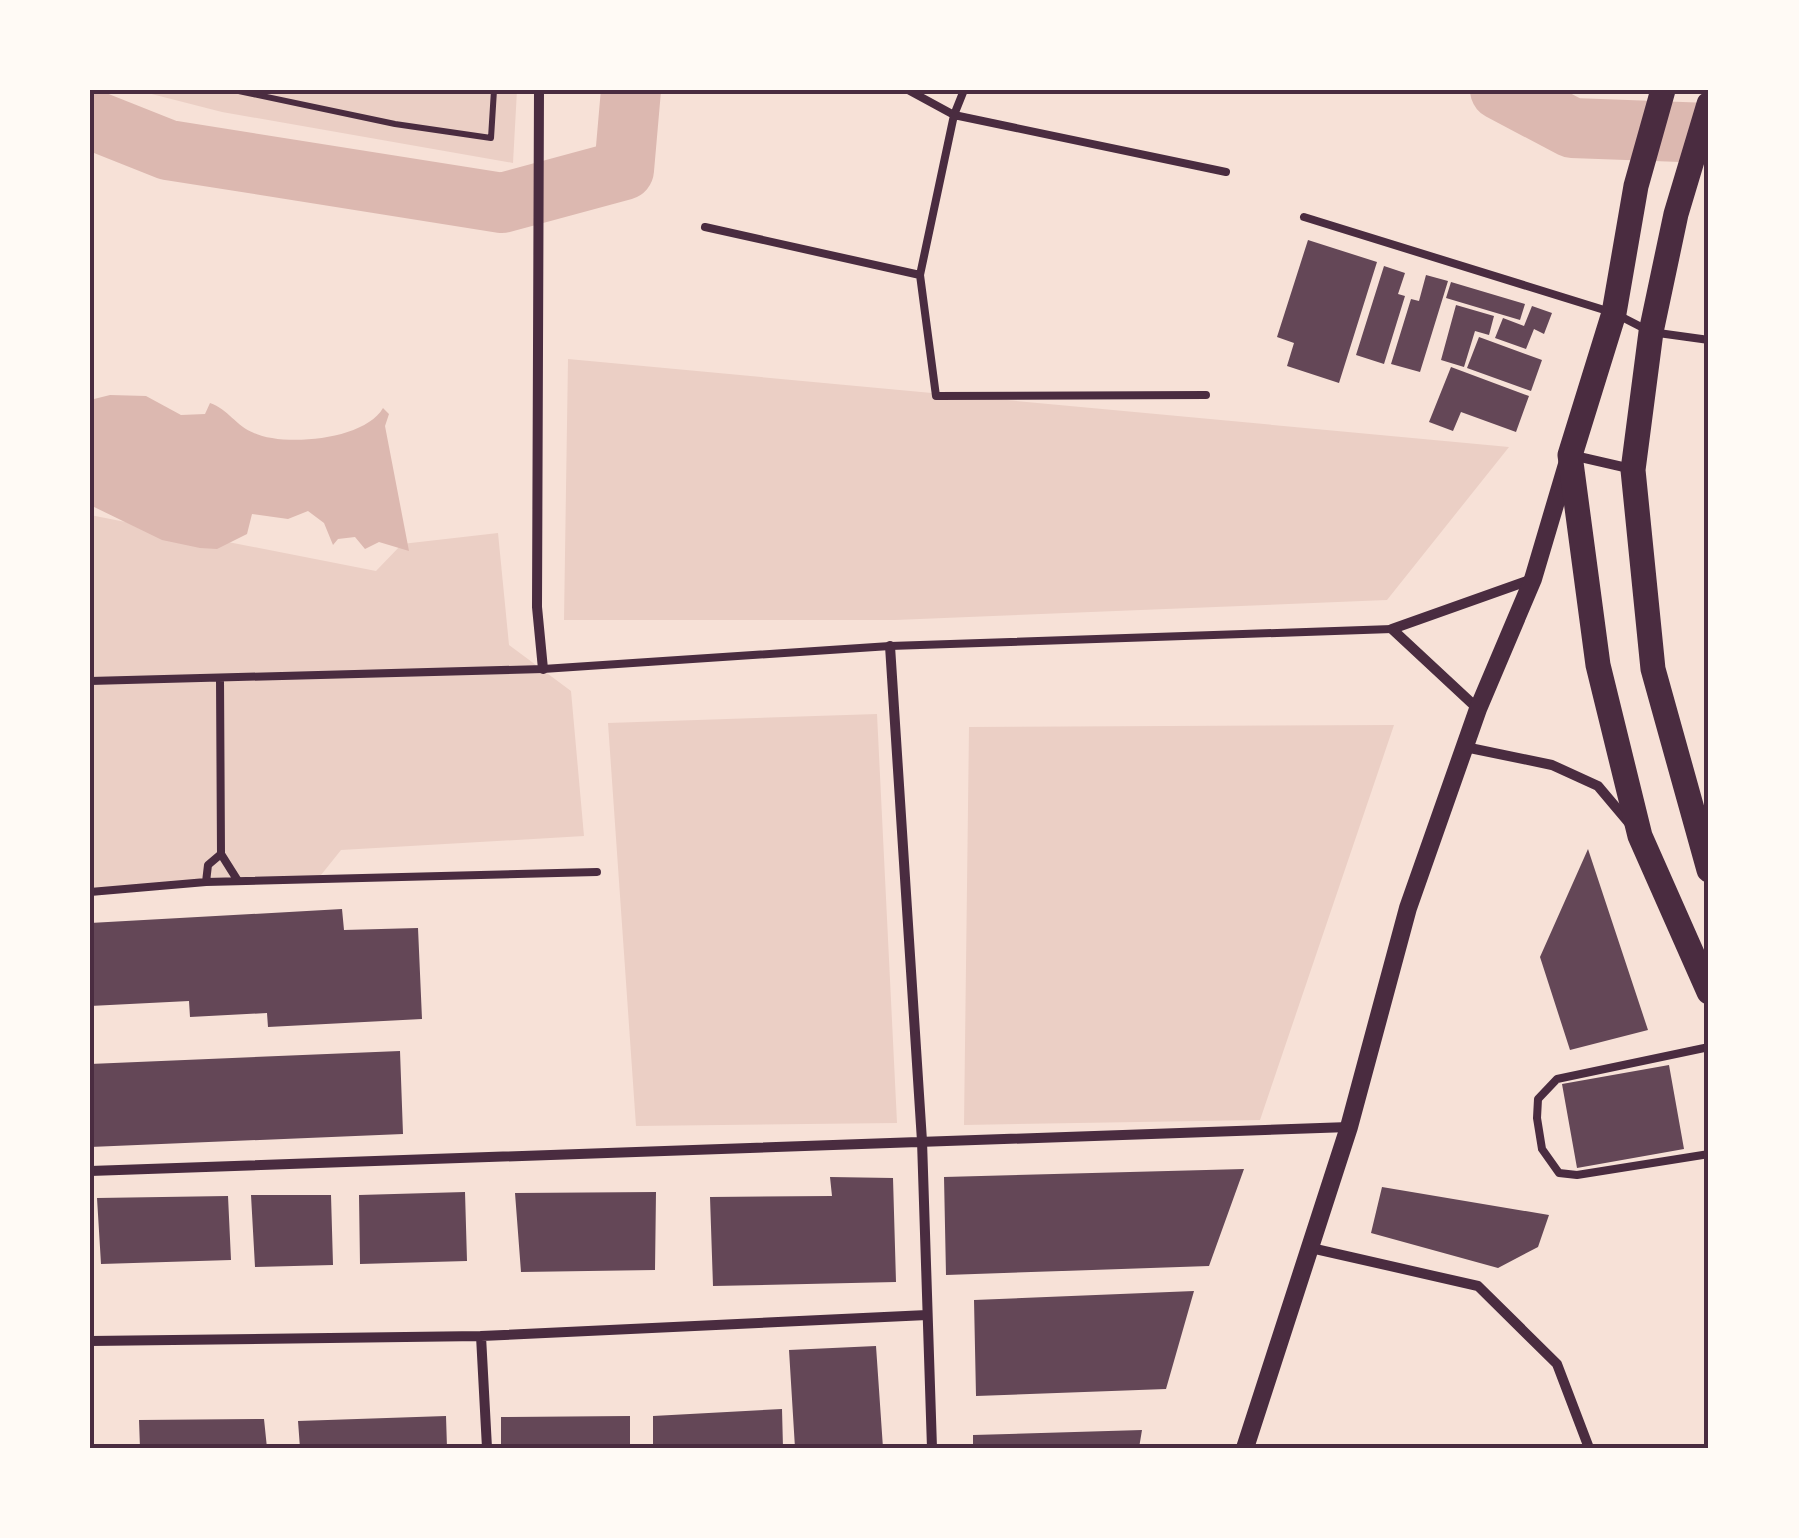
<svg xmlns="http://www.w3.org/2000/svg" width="1799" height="1538" font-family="Barlow,sans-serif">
  <rect width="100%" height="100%" fill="#f7e1d7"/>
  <!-- green -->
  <path fill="#ebcfc5" d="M136 90H517L513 163 222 112Z
    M568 359 1509 447 1387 600 895 620H564Z
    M90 515 376 571 402 544 498 533 509 645 571 691 584 836 341 850 317 880 206 882 90 896Z
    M877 714 897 1123 636 1126 608 723Z
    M1394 725 1260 1120 964 1125 969 727Z"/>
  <!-- water -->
  <path fill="#dcb8b0" d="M110 395 146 396 181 415 205 414 210 403C228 409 236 426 254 433 284 447 365 440 383 408L389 414 385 426 409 551 379 542 365 549 355 537 338 539 333 545 324 523 308 511 288 519 252 514 247 534 217 549 200 548 162 540 90 505V400Z"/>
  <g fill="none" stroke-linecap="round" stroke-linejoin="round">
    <!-- river -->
    <path stroke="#dcb8b0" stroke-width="60" d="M1500 90 1572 128 1709 133
      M90 119 168 150 502 203 624 170 631 90"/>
  </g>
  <!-- building -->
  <path fill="#644757" d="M1308 240 1377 262 1339 383 1287 366 1294 343 1277 337Z
    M1384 266 1405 273 1398 294 1405 296 1384 364 1356 355Z
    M1426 275 1448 281 1420 372 1391 364 1411 299 1419 301Z
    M1451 282 1525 304 1520 320 1446 298Z
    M1456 305 1494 316 1489 335 1475 331 1464 367 1441 360Z
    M1532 306 1552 313 1544 334 1534 329 1526 349 1495 338 1503 318 1524 326Z
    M1479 337 1542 360 1531 391 1467 368Z
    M1451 367 1529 396 1516 432 1461 412 1453 431 1429 422Z
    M1588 849 1648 1030 1570 1050 1540 957Z
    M342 909 344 930 418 928 422 1019 268 1027 267 1013 190 1017 189 1001 90 1006V923Z
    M400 1051 403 1134 90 1147V1064Z
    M1669 1065 1684 1149 1577 1168 1562 1084Z
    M1244 1169 1209 1266 946 1275 944 1177Z
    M830 1177 893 1178 896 1282 713 1286 710 1197 832 1196Z
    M1382 1187 1549 1215 1538 1247 1498 1268 1371 1233Z
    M465 1192 467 1261 360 1264 359 1195Z
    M656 1192 655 1270 521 1272 515 1193Z
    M251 1195H331L333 1265 255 1267Z
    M228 1196 231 1260 101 1264 97 1198Z
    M1194 1291 1166 1389 976 1396 974 1300Z
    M876 1346 883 1448H795L789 1350Z
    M782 1409 783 1448H653V1416Z
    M446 1416 447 1448H300L298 1421Z
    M630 1416V1448H501V1417Z
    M264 1419 267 1448H140L139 1420Z
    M1142 1430 1139 1448H973V1435Z"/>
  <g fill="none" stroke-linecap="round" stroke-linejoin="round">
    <!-- path -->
    <path stroke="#4a2c40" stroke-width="6" d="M234 90 395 124 491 138 494 90"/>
    <!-- service -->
    <path stroke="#4a2c40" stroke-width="8" d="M908 90 954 115 1226 172
      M964 90 954 115 920 275 936 396 1206 395
      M1304 217 1614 313 1651 332 1709 340
      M705 227 920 275
      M90 681 543 669 890 646 1392 629
      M221 854 238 881
      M206 882 208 865 221 854 220 678
      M90 892 206 882 597 872
      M1709 1047 1557 1079 1538 1099 1537 1118 1542 1149 1559 1173 1577 1175 1709 1154"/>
    <!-- minor -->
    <path stroke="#4a2c40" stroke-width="10" d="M539 90 537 607 543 669
      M1571 455 1632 469
      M890 646 922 1141 932 1448
      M1478 709 1392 629 1530 580
      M1465 747 1552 765 1598 786 1630 824
      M90 1171 1349 1127
      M1311 1248 1478 1286 1557 1364 1589 1448
      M481 1336 487 1448
      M90 1341 481 1336 927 1315"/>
    <!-- tertiary -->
    <path stroke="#4a2c40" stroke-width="18" d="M1245 1448 1349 1127 1408 908 1478 709 1533 579 1568 461"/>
    <!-- primary -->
    <path stroke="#4a2c40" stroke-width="25" d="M1663 90 1636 186 1614 313 1570 455 1598 665 1640 836 1709 992
      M1709 104 1676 214 1651 332 1633 470 1653 669 1709 870"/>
  </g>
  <!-- border -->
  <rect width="1799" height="1538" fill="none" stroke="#fffaf5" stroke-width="185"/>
  <rect x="92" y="92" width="1614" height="1354" fill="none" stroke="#4a2c40" stroke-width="4"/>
</svg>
